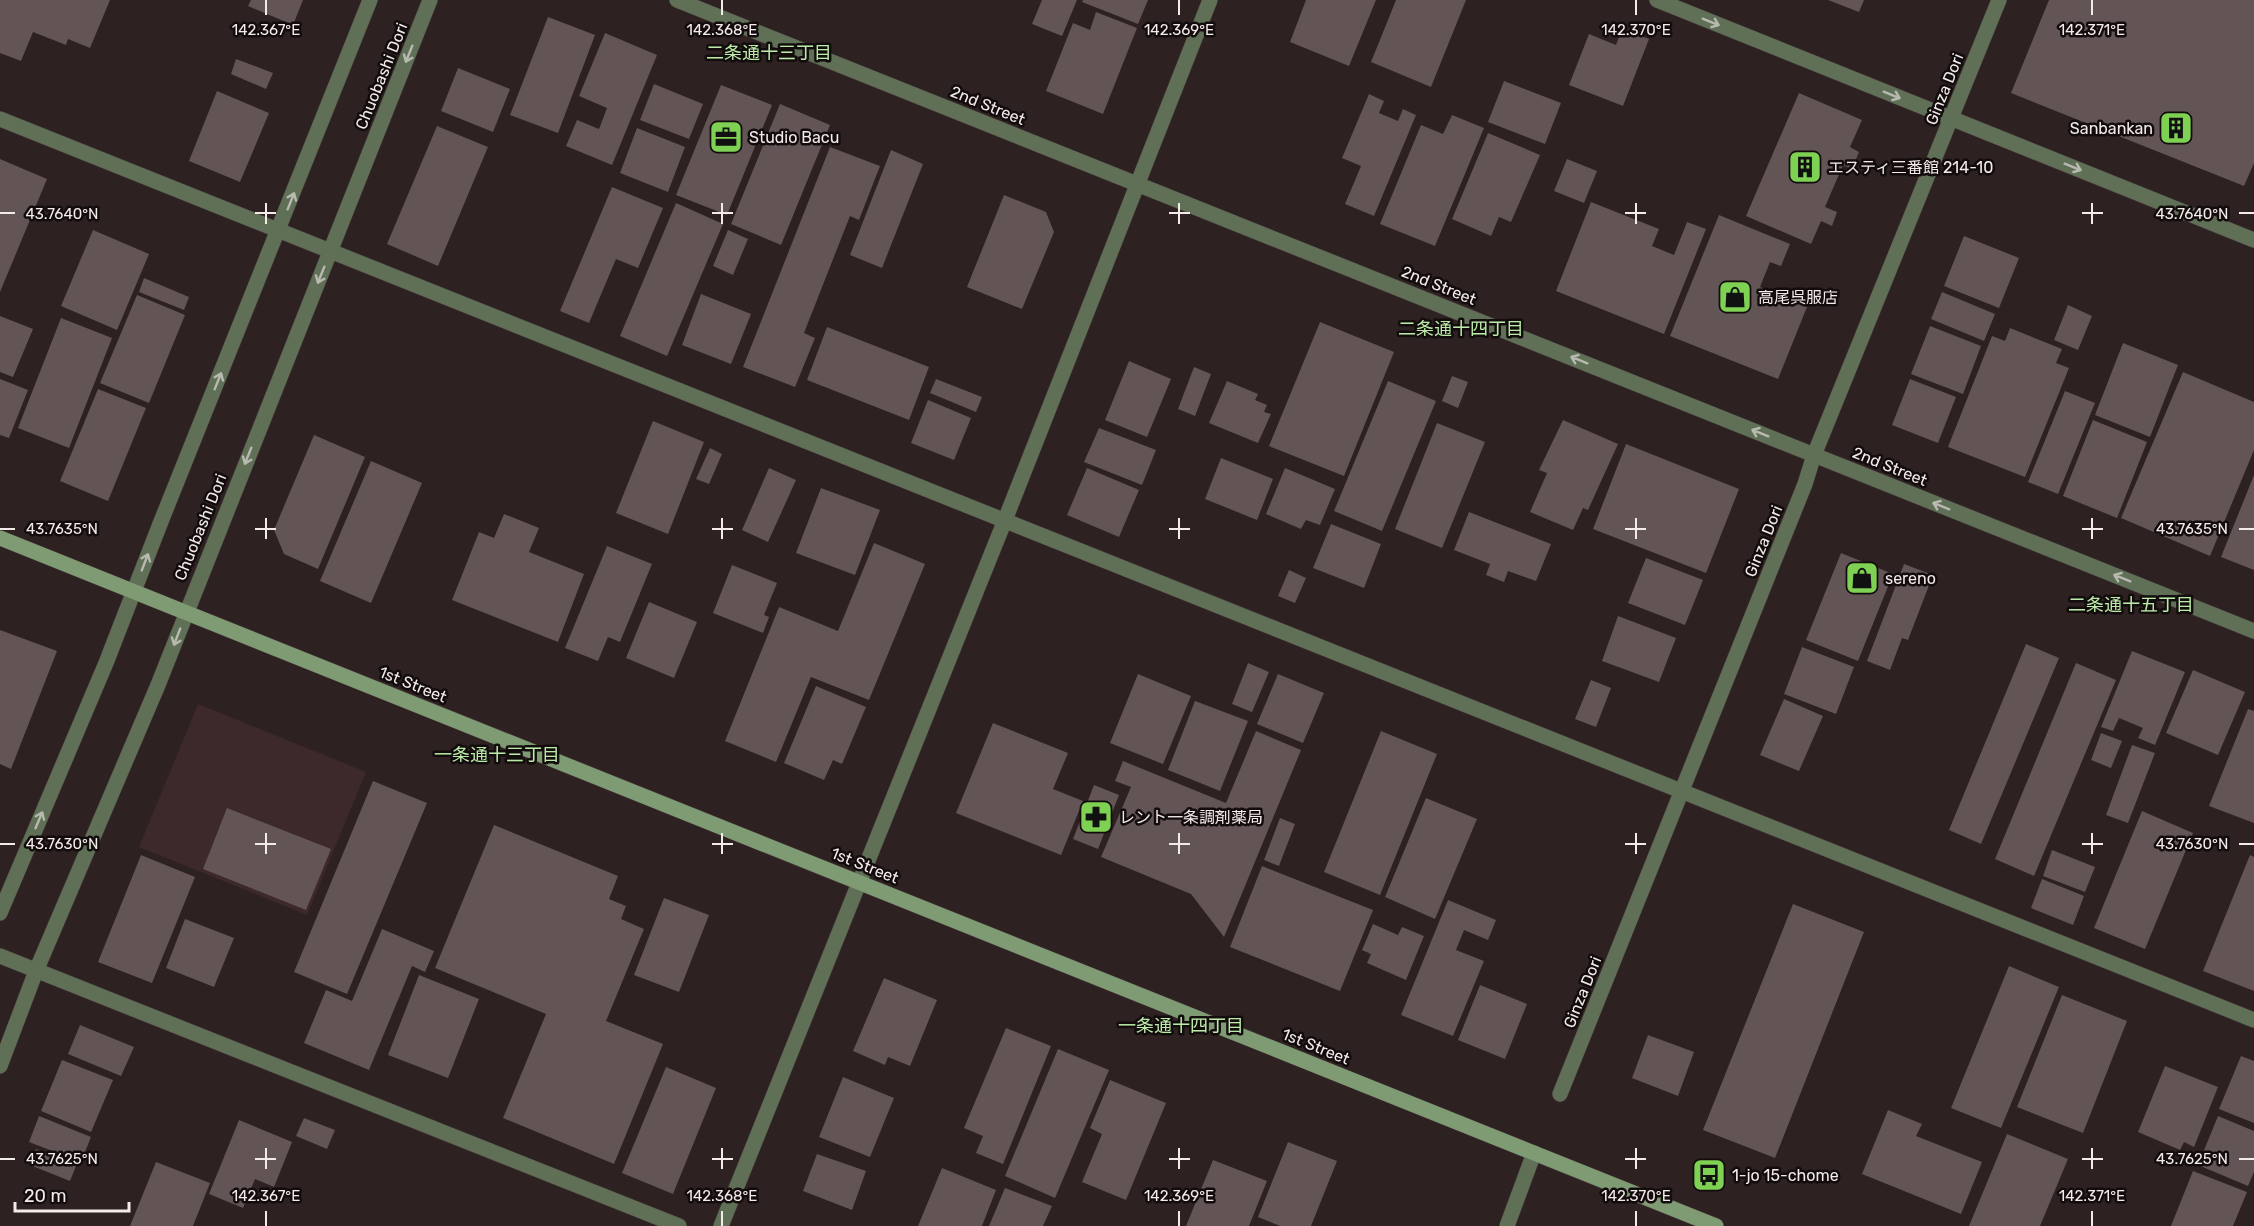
<svg xmlns="http://www.w3.org/2000/svg" width="2254" height="1226" font-family="Rubik,'Noto Sans JP',sans-serif">
  <rect width="100%" height="100%" fill="#2e2121"/>
  <!-- built -->
  <path fill="#3d292a" d="M198 704 366 772 307 915 139 847Z"/>
  <!-- building -->
  <path fill="#635455" d="M0 0H110L90 48 68 39 66 45 33 32 21 61 0 53Z
    M251 0H303L293 25 248 6Z
    M1042 0H1077L1062 36 1032 24Z
    M1083 0H1148L1138 24 1082 2Z
    M1306 0H1376L1349 66 1290 42Z
    M1396 0H1466L1431 87 1371 62Z
    M1828 0H1864L1859 12Z
    M2049 0H2254V163L2244 186 2011 93Z
    M1096 12 1137 28 1103 114 1046 91 1073 23 1090 30Z
    M548 17 595 35 558 133 510 115Z
    M1622 29 1649 39 1623 106 1569 85 1589 34 1616 45Z
    M605 33 657 55 612 165 566 146 577 120 599 129 607 108 579 96Z
    M236 59 273 73 266 89 231 74Z
    M458 68 510 89 493 132 441 111Z
    M1504 81 1561 103 1545 144 1488 122Z
    M654 84 703 104 689 139 640 120Z
    M721 85 772 105 727 215 676 195Z
    M217 91 269 113 240 182 189 161Z
    M1799 93 1862 120 1850 147 1859 152 1852 169 1843 165 1825 207 1837 212 1832 226 1821 221 1811 244 1746 216Z
    M1369 94 1384 101 1379 113 1398 121 1403 109 1416 115 1374 216 1345 204 1361 166 1342 158Z
    M780 104 830 125 781 245 731 224Z
    M1452 115 1484 128 1435 246 1380 224 1421 125 1443 134Z
    M437 126 488 147 438 266 387 244Z
    M637 128 685 147 668 192 620 173Z
    M1488 133 1540 155 1511 222 1499 217 1491 236 1452 219Z
    M830 147 880 166 859 220 850 216 804 333 815 338 795 387 743 367Z
    M891 150 923 164 882 268 850 255Z
    M0 159 47 179 0 292Z
    M1567 159 1597 171 1584 203 1554 191Z
    M612 187 663 208 638 268 616 259 589 323 560 311Z
    M1004 195 1046 212 1054 232 1022 309 967 287Z
    M1591 202 1659 229 1652 246 1674 255 1687 222 1706 229 1664 334 1556 291Z
    M676 203 723 224 667 356 620 336Z
    M1719 215 1790 244 1781 266 1770 262 1760 287 1807 307 1778 379 1670 336Z
    M93 230 149 254 117 330 61 306Z
    M728 230 748 239 733 275 713 266Z
    M1964 236 2019 258 1999 308 1944 286Z
    M144 278 189 297 184 310 139 292Z
    M1942 292 1995 314 1984 341 1931 319Z
    M701 294 751 314 731 364 682 345Z
    M137 295 185 315 149 403 100 383Z
    M2068 305 2092 316 2078 350 2054 340Z
    M0 316 33 329 13 377 0 372Z
    M61 318 112 338 69 448 18 428Z
    M1320 322 1394 352 1344 476 1269 446Z
    M1930 326 1981 346 1963 394 1911 374Z
    M827 327 929 367 909 420 807 380Z
    M2010 328 2062 349 2056 363 2069 368 2025 477 1948 447 1992 336 2005 341Z
    M2123 343 2178 365 2150 437 2095 415Z
    M1129 361 1171 379 1147 437 1105 420Z
    M1194 367 1211 374 1195 416 1178 409Z
    M2183 372 2254 402V450L2210 556 2121 518Z
    M1452 376 1468 382 1458 408 1442 401Z
    M0 379 28 390 9 438 0 435Z
    M936 379 982 397 976 412 930 393Z
    M1910 379 1956 397 1938 443 1892 425Z
    M1227 381 1258 394 1255 400 1267 405 1264 412 1271 414 1258 443 1209 423Z
    M1388 381 1436 401 1382 531 1334 511Z
    M98 389 146 408 108 501 60 481Z
    M2065 391 2095 403 2058 494 2028 482Z
    M928 400 971 418 954 460 911 443Z
    M1563 420 1618 444 1588 510 1583 508 1573 530 1530 512 1547 473 1539 470Z
    M2093 420 2147 442 2117 518 2063 496Z
    M653 421 704 442 668 534 616 513Z
    M1437 423 1485 442 1442 548 1395 529Z
    M1099 428 1156 450 1142 485 1084 462Z
    M314 435 365 457 318 569 284 554 274 530Z
    M1626 444 1739 489 1706 573 1593 529Z
    M710 448 722 454 709 484 696 479Z
    M1221 458 1273 479 1257 520 1205 499Z
    M371 461 422 483 371 603 320 581Z
    M769 468 796 480 768 542 742 530Z
    M1087 468 1139 490 1119 537 1067 515Z
    M1285 468 1335 489 1320 525 1306 520 1301 529 1266 514Z
    M2254 475V570L2221 557Z
    M821 488 880 510 855 575 796 553Z
    M1469 512 1551 544 1536 581 1508 571 1504 582 1486 575 1490 564 1454 550Z
    M504 514 539 528 529 552 584 574 558 642 452 600 479 532 494 538Z
    M1331 524 1381 544 1364 588 1313 568Z
    M874 543 925 564 869 700 811 677 776 762 725 741 779 607 838 631Z
    M607 546 652 564 620 642 608 637 598 661 565 648Z
    M1841 553 1893 574 1858 661 1806 640Z
    M1646 558 1703 580 1685 625 1628 603Z
    M1904 564 1933 575 1908 640 1902 638 1890 670 1867 661Z
    M732 565 777 583 764 615 769 617 763 633 713 613Z
    M1289 570 1306 578 1295 603 1278 596Z
    M649 602 697 622 674 678 626 658Z
    M1618 616 1676 638 1659 682 1602 661Z
    M0 630 57 651 11 769 0 764Z
    M2026 644 2059 658 1981 844 1949 830Z
    M1802 647 1854 667 1836 714 1784 694Z
    M2132 651 2185 672 2155 745 2138 738 2143 728 2119 718 2113 731 2101 727Z
    M1248 663 1269 672 1252 712 1232 704Z
    M2076 663 2116 680 2034 876 1995 859Z
    M2193 670 2245 692 2218 755 2166 733Z
    M1138 674 1191 696 1163 764 1110 743Z
    M1278 674 1324 693 1303 743 1257 724Z
    M1591 680 1611 688 1596 727 1575 719Z
    M816 686 866 707 842 764 833 760 824 780 784 763Z
    M1784 699 1823 716 1799 771 1760 755Z
    M1195 701 1248 721 1220 791 1168 770Z
    M2248 709 2254 711V823L2209 806Z
    M993 723 1068 753 1053 789 1083 801 1061 855 956 813Z
    M1256 731 1301 750 1224 937 1191 894 1101 857 1131 787 1115 781 1123 761 1226 803Z
    M1381 731 1437 754 1380 895 1324 872Z
    M2101 733 2122 741 2111 768 2091 760Z
    M2132 745 2155 753 2128 823 2106 815Z
    M373 781 427 803 347 994 294 972Z
    M1094 785 1119 795 1098 849 1073 839Z
    M1426 798 1477 819 1435 919 1385 897Z
    M227 808 331 849 306 910 203 869Z
    M2142 811 2193 833 2145 949 2094 928Z
    M1280 818 1295 824 1279 866 1264 860Z
    M494 825 618 876 609 899 626 906 621 919 644 929 606 1021 663 1044 614 1164 503 1118 546 1014 435 968Z
    M2052 850 2095 867 2085 892 2043 876Z
    M141 855 195 877 152 983 98 962Z
    M2250 855 2254 857V991L2203 971Z
    M1262 866 1373 910 1340 991 1230 947Z
    M2042 879 2084 896 2073 925 2031 908Z
    M664 898 709 915 679 992 634 975Z
    M1448 900 1496 920 1488 940 1464 930 1456 950 1484 961 1453 1036 1401 1015Z
    M1793 904 1864 932 1775 1158 1703 1130Z
    M185 919 234 938 214 987 166 968Z
    M1373 924 1398 935 1402 927 1424 936 1406 980 1367 963 1371 954 1362 950Z
    M382 929 434 951 425 972 412 966 369 1070 304 1043 326 990 352 1001Z
    M2009 966 2059 987 2001 1128 1951 1108Z
    M419 975 479 999 448 1078 388 1055Z
    M884 978 937 1000 910 1066 888 1057 885 1065 853 1051Z
    M1480 985 1527 1004 1505 1059 1458 1040Z
    M2062 995 2127 1021 2083 1133 2017 1107Z
    M80 1025 134 1047 121 1076 68 1054Z
    M1006 1028 1051 1046 1003 1164 976 1153 983 1136 964 1128Z
    M1648 1035 1694 1052 1678 1096 1632 1078Z
    M1058 1049 1109 1070 1055 1198 1005 1176Z
    M2241 1056 2254 1061V1123L2219 1109Z
    M62 1060 113 1080 91 1132 41 1111Z
    M2165 1066 2218 1087 2194 1147 2184 1142 2180 1150 2138 1132Z
    M666 1067 716 1088 673 1194 622 1173Z
    M843 1077 894 1098 870 1157 819 1137Z
    M1110 1080 1166 1103 1126 1200 1082 1182 1102 1134 1090 1128Z
    M1888 1110 1922 1124 1916 1136 1982 1162 1961 1214 1862 1174Z
    M39 1116 91 1137 81 1162 29 1142Z
    M2218 1116 2254 1131V1172L2248 1186 2198 1165Z
    M304 1118 335 1130 327 1149 296 1136Z
    M239 1120 292 1142 274 1187 255 1179 243 1208 209 1194Z
    M2007 1134 2068 1159 2040 1226H1969Z
    M1288 1142 1337 1161 1311 1226H1280L1258 1217Z
    M36 1149 76 1166 70 1181 30 1165Z
    M817 1154 866 1171 852 1210 803 1191Z
    M1213 1160 1267 1181 1249 1226H1186Z
    M156 1162 210 1183 193 1226H130Z
    M942 1168 996 1190 982 1226H918Z
    M2193 1171 2247 1192 2233 1226H2171Z
    M1005 1188 1052 1206 1043 1226H989Z"/>
  <g fill="none" stroke-linecap="round" stroke-linejoin="round">
    <!-- pedestrian casing -->
    <g stroke="#4a3d3d" stroke-width="16">
      <path id="pedestrian" d="M1560 1094 1805 484 1814 455 1999 0"/>
    </g>
    <!-- minor casing -->
    <g stroke="#4a3d3d" stroke-width="16">
      <path id="minor" d="M677 0 2254 631
        M1657 0 2254 240
        M0 119 2254 1020
        M0 956 679 1226
        M721 1226 1005 520 1210 0
        M1507 1226 1534 1153"/>
    </g>
    <!-- tertiary casing -->
    <g stroke="#4a3d3d" stroke-width="16">
      <path id="tertiary" d="M0 913 106 663 160 524 370 0
        M0 1066 36 971 158 685 430 0"/>
    </g>
    <!-- secondary casing -->
    <g stroke="#4a3d3d" stroke-width="16">
      <path id="secondary" d="M0 538 1716 1226"/>
    </g>
    <!-- pedestrian -->
    <use href="#pedestrian" stroke="#5f7057" stroke-width="15"/>
    <!-- minor -->
    <use href="#minor" stroke="#5f7057" stroke-width="15"/>
    <!-- tertiary -->
    <use href="#tertiary" stroke="#5f7057" stroke-width="15"/>
    <!-- secondary -->
    <use href="#secondary" stroke="#7f9b74" stroke-width="15"/>
  </g>
  <!-- one-way arrows -->
  <defs><path id="oneway-shaft" d="M-6 0H5M1.5-3L5.5 0L1.5 3" fill="none" stroke-width="1.6" stroke-linecap="round" stroke-linejoin="round" transform="scale(1.5)"/></defs>
  <g stroke="#b8b9af">
    <use href="#oneway-shaft" transform="translate(1711 22) rotate(22)"/>
    <use href="#oneway-shaft" transform="translate(409 54) rotate(112)"/>
    <use href="#oneway-shaft" transform="translate(1892 95) rotate(22)"/>
    <use href="#oneway-shaft" transform="translate(2073 167) rotate(22)"/>
    <use href="#oneway-shaft" transform="translate(291 201) rotate(-68)"/>
    <use href="#oneway-shaft" transform="translate(321 275) rotate(112)"/>
    <use href="#oneway-shaft" transform="translate(1579 360) rotate(-158)"/>
    <use href="#oneway-shaft" transform="translate(218 381) rotate(-68)"/>
    <use href="#oneway-shaft" transform="translate(1760 433) rotate(-158)"/>
    <use href="#oneway-shaft" transform="translate(248 456) rotate(112)"/>
    <use href="#oneway-shaft" transform="translate(1941 506) rotate(-158)"/>
    <use href="#oneway-shaft" transform="translate(145 562) rotate(-69)"/>
    <use href="#oneway-shaft" transform="translate(2122 578) rotate(-158)"/>
    <use href="#oneway-shaft" transform="translate(177 637) rotate(111)"/>
    <use href="#oneway-shaft" transform="translate(39 820) rotate(-67)"/>
  </g>
  <!-- ticks -->
  <path fill="none" stroke="#f3eaea" stroke-width="2" d="M266 0V15M722 0V15M1179 0V15M1636 0V15M2092 0V15M266 203V224M722 203V224M1179 203V224M1636 203V224M2092 203V224M0 213H15M255 213H276M712 213H733M1169 213H1190M1625 213H1646M2082 213H2103M2239 213H2254M266 518V539M722 518V539M1179 518V539M1636 518V539M2092 518V539M0 529H15M255 529H276M712 529H733M1169 529H1190M1625 529H1646M2082 529H2103M2239 529H2254M266 833V854M722 833V854M1179 833V854M1636 833V854M2092 833V854M0 844H15M255 844H276M712 844H733M1169 844H1190M1625 844H1646M2082 844H2103M2239 844H2254M266 1148V1169M722 1148V1169M1179 1148V1169M1636 1148V1169M2092 1148V1169M0 1159H15M255 1159H276M712 1159H733M1169 1159H1190M1625 1159H1646M2082 1159H2103M2239 1159H2254M266 1211V1226M722 1211V1226M1179 1211V1226M1636 1211V1226M2092 1211V1226"/>
  <!-- icons -->
  <defs>
    <g id="building-square" transform="scale(1.725)"><rect x="-9" y="-9" width="18" height="18" rx="4" fill="#7ed153" stroke="#120c0c"/><path d="M-4-6H4V6H1V3H-1V6H-4ZM-2.5-4.3h1.7v1.8h-1.7ZM.8-4.3h1.7v1.8H.8ZM-2.5-1h1.7V.8h-1.7ZM.8-1h1.7V.8H.8Z" fill="#111"/></g>
    <g id="office-square" transform="scale(1.725)"><rect x="-9" y="-9" width="18" height="18" rx="4" fill="#7ed153" stroke="#120c0c"/><path d="M-6-3h4V-5.5h4V-3h4V5H-6ZM-1-4.5V-3h2v-1.5ZM-6 0V1H6V0Z" fill="#111"/></g>
    <g id="shop-square" transform="scale(1.725)"><rect x="-9" y="-9" width="18" height="18" rx="4" fill="#7ed153" stroke="#120c0c"/><path d="M-5-2.5h2.3a2.7 3.5 0 0 1 5.4 0H5L5.5 6h-11ZM-1.5-2.5h3a1.5 2.3 0 0 0-3 0Z" fill="#111"/></g>
    <g id="pharmacy-square" transform="scale(1.725)"><rect x="-9" y="-9" width="18" height="18" rx="4" fill="#7ed153" stroke="#120c0c"/><path d="M-2-6h4v4h4v4h-4v4h-4v-4h-4v-4h4Z" fill="#111"/></g>
    <g id="bus-square" transform="scale(1.725)"><rect x="-9" y="-9" width="18" height="18" rx="4" fill="#7ed153" stroke="#120c0c"/><path d="M-5-6H5V4H4V6H2V4H-2V6H-4V4H-5ZM-3.5-4V0h7V-4ZM-3.5 1.2v1.5H-2V1.2ZM2 1.2v1.5H3.5V1.2Z" fill="#111"/></g>
  </defs>
  <g fill-rule="evenodd">
    <use href="#building-square" x="2176" y="128"/>
    <use href="#office-square" x="726" y="137"/>
    <use href="#building-square" x="1805" y="167"/>
    <use href="#shop-square" x="1735" y="297"/>
    <use href="#shop-square" x="1862" y="578"/>
    <use href="#pharmacy-square" x="1096" y="817"/>
    <use href="#bus-square" x="1709" y="1175"/>
  </g>
  <g text-anchor="middle" stroke-width="5" stroke-linejoin="round" paint-order="stroke">
    <!-- street labels -->
    <g font-size="16" fill="#f3eaea" stroke="#120c0c">
      <text transform="translate(381 76) rotate(-68)" y="6">Chuobashi Dori</text>
      <text transform="translate(1944 89) rotate(-68)" y="6">Ginza Dori</text>
      <text transform="translate(988 105) rotate(22)" y="6">2nd Street</text>
      <text transform="translate(1439 285) rotate(22)" y="6">2nd Street</text>
      <text transform="translate(1890 466) rotate(22)" y="6">2nd Street</text>
      <text transform="translate(200 527) rotate(-68)" y="6">Chuobashi Dori</text>
      <text transform="translate(1763 541) rotate(-68)" y="6">Ginza Dori</text>
      <text transform="translate(413 684) rotate(22)" y="6">1st Street</text>
      <text transform="translate(865 865) rotate(22)" y="6">1st Street</text>
      <text transform="translate(1582 992) rotate(-68)" y="6">Ginza Dori</text>
      <text transform="translate(1316 1046) rotate(22)" y="6">1st Street</text>
    </g>
    <!-- poi labels -->
    <g font-size="16" fill="#f3eaea" stroke="#120c0c" text-anchor="start">
      <text x="2153" y="134" text-anchor="end">Sanbankan</text>
      <text x="749" y="143">Studio Bacu</text>
      <text x="1828" y="173">エスティ三番館 214-10</text>
      <text x="1758" y="303">高尾呉服店</text>
      <text x="1885" y="584">sereno</text>
      <text x="1119" y="823">レント一条調剤薬局</text>
      <text x="1732" y="1181">1-jo 15-chome</text>
    </g>
    <!-- neighbourhood labels -->
    <g font-size="18" fill="#bceaa9" stroke="#120c0c">
      <text x="769" y="59">二条通十三丁目</text>
      <text x="1461" y="335">二条通十四丁目</text>
      <text x="2131" y="611">二条通十五丁目</text>
      <text x="497" y="761">一条通十三丁目</text>
      <text x="1181" y="1032">一条通十四丁目</text>
    </g>
  </g>
  <g font-size="15" text-anchor="middle" fill="#f3eaea" stroke="#120c0c" stroke-width="5" stroke-linejoin="round" paint-order="stroke">
    <text x="266" y="35">142.367°E</text>
    <text x="722" y="35">142.368°E</text>
    <text x="1179" y="35">142.369°E</text>
    <text x="1636" y="35">142.370°E</text>
    <text x="2092" y="35">142.371°E</text>
    <text x="62" y="219">43.7640°N</text>
    <text x="2192" y="219">43.7640°N</text>
    <text x="62" y="534">43.7635°N</text>
    <text x="2192" y="534">43.7635°N</text>
    <text x="62" y="849">43.7630°N</text>
    <text x="2192" y="849">43.7630°N</text>
    <text x="62" y="1164">43.7625°N</text>
    <text x="2192" y="1164">43.7625°N</text>
    <text x="266" y="1201">142.367°E</text>
    <text x="722" y="1201">142.368°E</text>
    <text x="1179" y="1201">142.369°E</text>
    <text x="1636" y="1201">142.370°E</text>
    <text x="2092" y="1201">142.371°E</text>
  </g>
  <!-- scale -->
  <path d="M15 1202v9h114v-9" fill="none" stroke="#f3eaea" stroke-width="3"/>
  <text x="24" y="1202" font-size="18" fill="#f3eaea" stroke="#120c0c" stroke-width="4.5" paint-order="stroke">20 m</text>
</svg>
